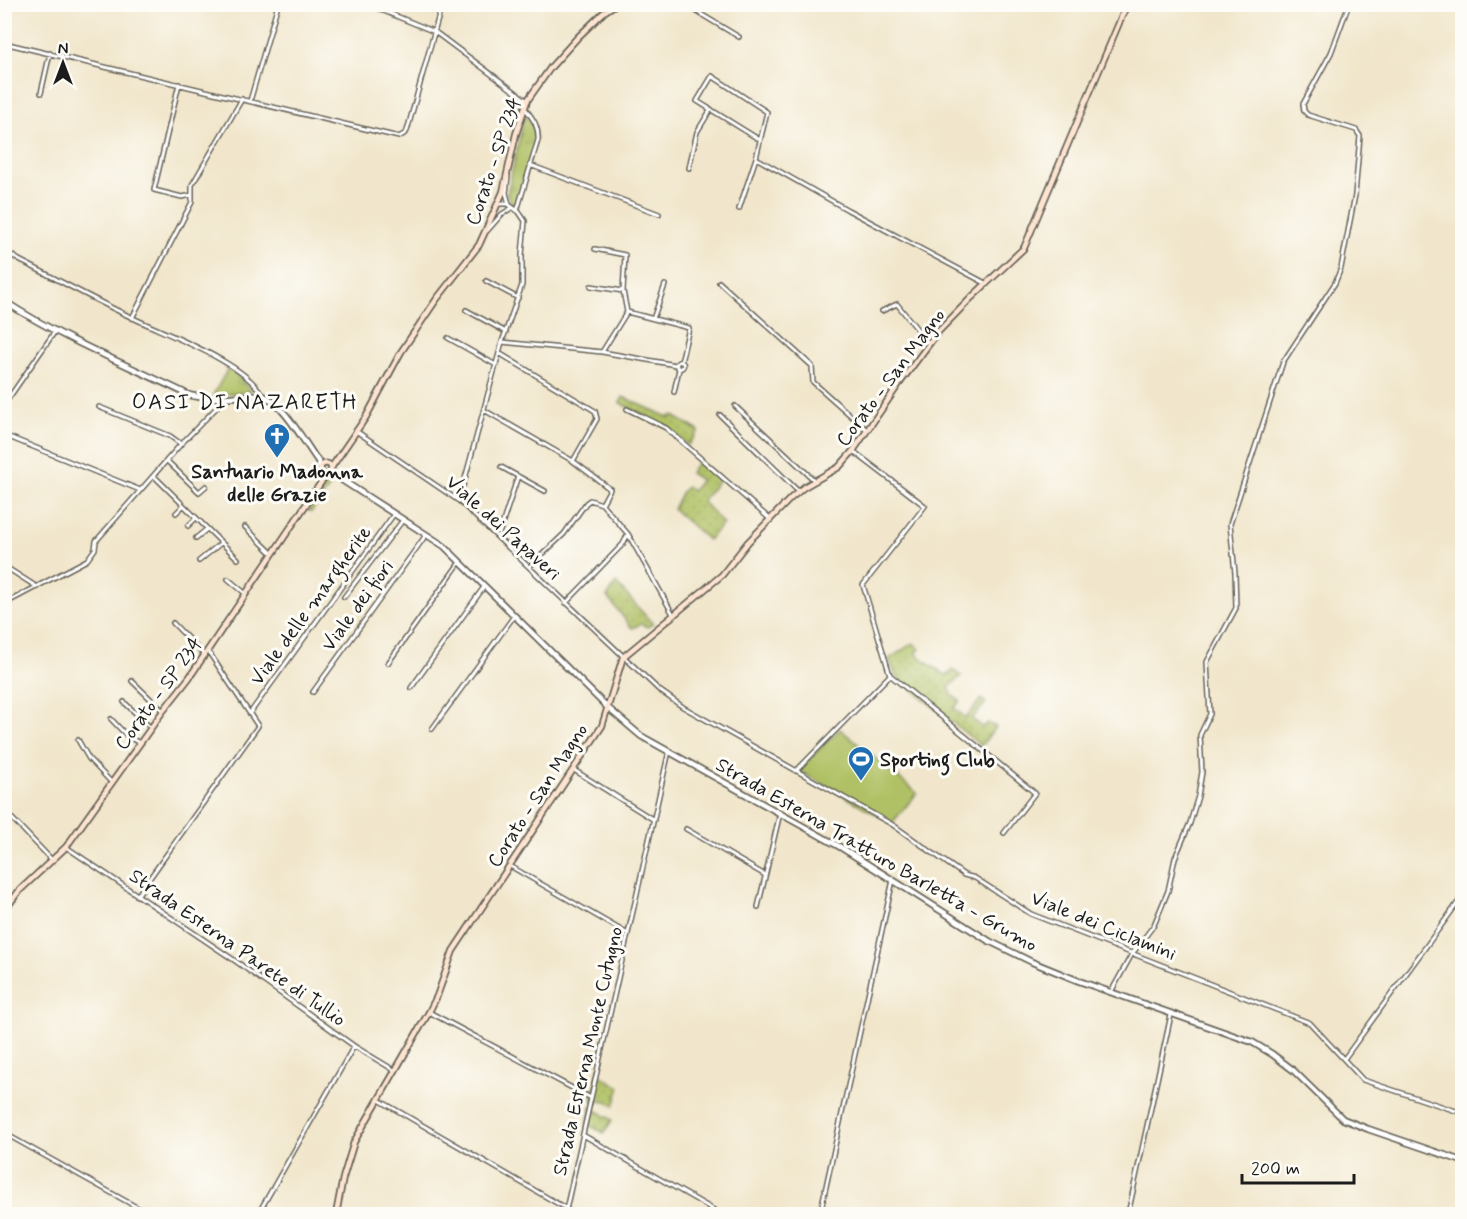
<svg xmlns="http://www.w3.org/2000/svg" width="1467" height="1219" font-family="Mynerve,sans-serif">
  <defs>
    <pattern id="grass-tufts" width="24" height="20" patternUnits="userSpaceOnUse" patternTransform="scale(1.5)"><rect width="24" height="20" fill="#b0c165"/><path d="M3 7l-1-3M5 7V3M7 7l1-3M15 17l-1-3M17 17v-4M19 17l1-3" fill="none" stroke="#97a557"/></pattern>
    <pattern id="garden-dots" width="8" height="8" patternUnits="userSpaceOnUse" patternTransform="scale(1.5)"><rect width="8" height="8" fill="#b0c165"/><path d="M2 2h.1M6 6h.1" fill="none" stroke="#97a557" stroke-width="1.8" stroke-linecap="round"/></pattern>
  </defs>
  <rect width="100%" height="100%" fill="#fdfcf7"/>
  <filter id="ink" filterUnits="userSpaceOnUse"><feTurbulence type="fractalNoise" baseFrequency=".0167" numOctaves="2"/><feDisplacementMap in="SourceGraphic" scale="12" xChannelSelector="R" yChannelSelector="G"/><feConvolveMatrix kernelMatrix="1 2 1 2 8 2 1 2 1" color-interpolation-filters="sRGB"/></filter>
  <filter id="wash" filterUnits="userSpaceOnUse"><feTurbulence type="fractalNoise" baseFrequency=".008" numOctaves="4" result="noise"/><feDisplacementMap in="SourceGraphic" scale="24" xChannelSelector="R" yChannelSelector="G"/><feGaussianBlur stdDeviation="1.35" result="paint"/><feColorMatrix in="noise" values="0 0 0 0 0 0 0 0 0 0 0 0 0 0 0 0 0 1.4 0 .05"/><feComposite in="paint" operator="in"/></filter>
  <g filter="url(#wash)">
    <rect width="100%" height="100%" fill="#f1e6cb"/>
    <!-- grass -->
    <path fill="url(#grass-tufts)" stroke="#666e40" stroke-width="1.5" d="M525 114 533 125 536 139 516 205 511 202 507 194Z
      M229 367 251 391V392L213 395Z"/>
    <!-- garden -->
    <path fill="url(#garden-dots)" stroke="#666e40" stroke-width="1.5" d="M623 397 670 418 672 415 699 431 688 445 666 426 620 403Z
      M698 461 720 479 702 501 723 524 708 540 673 509 681 493 687 486 692 491 701 480 690 473Z
      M330 476 335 480 311 512 307 509Z
      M616 583 653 624 647 627 641 624 632 628 607 597Z
      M913 643 920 649 916 654 947 676 953 670 961 676 949 687 952 695 960 701 954 708 966 718 981 699 986 703 972 719 983 727 988 723 996 727 981 746 896 676 889 659Z
      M598 1074 620 1087 614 1106 607 1102 592 1100Z
      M591 1107 612 1120 604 1133 587 1124Z"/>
    <!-- pitch -->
    <path fill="#b0c165" stroke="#666e40" stroke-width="1.5" d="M840 729 917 793 892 823 798 770Z"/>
  </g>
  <g filter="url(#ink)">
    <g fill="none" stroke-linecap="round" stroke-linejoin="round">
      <!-- minor casing -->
      <g stroke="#676359" stroke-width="6">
        <path id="minor" d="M367 4 435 32 526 100
          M684 4 739 37
          M4 43 399 137 404 134 407 131 442 4
          M179 84 154 190 182 197 192 195
          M41 93 50 53
          M250 101 278 4
          M756 158 848 210 987 284
          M530 165 659 214
          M689 168 697 132 711 109
          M508 176 506 193 509 204
          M739 209 756 158 767 112 712 76 697 101 760 140
          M517 211 538 140C539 126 533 119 525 108
          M487 231 502 214 512 208
          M595 249 625 255 623 291 627 312 602 352
          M4 250 19 260C57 279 94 300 133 318 170 336 241 361 262 394
          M486 281 518 298
          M719 282 812 366 813 382 867 430
          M591 286 623 291
          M466 310 506 332
          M882 311 897 304 929 344
          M627 312 689 328 681 362
          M132 318 192 202V185L242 99
          M653 319 665 285
          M448 338 496 365
          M502 342 602 352 676 365
          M499 353 595 411 597 419 573 461
          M676.5 365a3.5 3.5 0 1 1 7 0a3.5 3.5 0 1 1-7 0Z
          M674 392 679 369
          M4 405 56 330
          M735 406 814 480
          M99 407 170 436 181 444
          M627 409 666 428 771 520
          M484 410 573 461 610 489 602 504 590 500 586 503 564 534 529 567
          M720 415 799 492
          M356 431 459 501 659 690 683 707 893 825 964 875 975 878 1031 914 1310 1023 1363 1080 1462 1113
          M4 435 140 490
          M853 451 925 506 863 585 890 675 1035 793 1004 833
          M167 461 199 492 206 486
          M501 467 545 491
          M154 476 238 559
          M459 501 502 342 522 285V255L525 221 519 212 508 204H499
          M602 504 628 534 674 616
          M176 513 183 506
          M188 526 196 518
          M245 527 273 554
          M498 537 518 476
          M196 538 207 529
          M199 561 221 543
          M4 566 37 587
          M228 579 246 594
          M344 597 403 520
          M566 603 623 544 628 534
          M4 604 87 560 95 549 96 541 181 444 225 399
          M173 623 205 656
          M388 663 460 562
          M132 681 163 711
          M411 688 484 587
          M313 692 426 535
          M124 702 151 728
          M250 713 394 514
          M111 719 128 737 140 743
          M432 729 514 616
          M78 740 89 759 112 783
          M574 770 654 820
          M796 771 890 675
          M4 810 52 860
          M686 829 765 875
          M66 847 234 960 354 1046 394 1070
          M510 866 628 934
          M137 896 258 726 208 651
          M758 907 780 813
          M1111 992 1132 954 1154 925 1168 891 1175 858 1190 823 1198 796 1202 772 1200 735 1210 714 1207 662 1236 608 1235 573 1230 524 1283 362 1335 283 1341 268 1355 195 1360 136 1356 130 1308 115 1304 111 1303 104 1331 53 1349 4
          M429 1012 591 1098
          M1344 1059 1462 897
          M379 1100 567 1209
          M4 1133 149 1214
          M583 1135 721 1214
          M258 1214 354 1046
          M565 1214 669 751
          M820 1214 893 880
          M1128 1214 1171 1015"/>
      </g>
      <!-- tertiary casing -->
      <g stroke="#676359" stroke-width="8">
        <path id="tertiary" d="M4 301C62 339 128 365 189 395 208 400 227 397 246 396 251 395 259 395 264 396 283 403 306 445 318 461L320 469
          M329 474 334 475 444 546 608 708 641 736 842 848 989 941 1032 962 1079 981 1252 1042 1272 1054 1293 1070 1343 1119 1368 1129 1462 1161"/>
      </g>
      <!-- secondary casing -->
      <g stroke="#676359" stroke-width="8">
        <path id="secondary" d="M320.5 469a5.5 5.5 0 1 1 11 0a5.5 5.5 0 1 1-11 0Z
          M331 468 366 417 401 352 436 300 479 245 503 192 516 134 527 101 551 67 578 37 604 12 616 4
          M4 911 19 891 66 847 163 711 189 678 326 475
          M336 1214 343 1178 354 1142 429 1012 437 996 453 951 602 726 623 657 722 575 748 542 791 498 804 487 839 467 853 451 899 384 938 332 971 298 1024 248 1127 4"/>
      </g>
      <!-- minor -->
      <use href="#minor" stroke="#fff" stroke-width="3"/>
      <!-- tertiary -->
      <use href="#tertiary" stroke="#fff" stroke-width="4.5"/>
      <!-- secondary -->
      <use href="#secondary" stroke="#fde4d0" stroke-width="4.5"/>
    </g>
  </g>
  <!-- icons -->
  <defs>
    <g id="church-pin" transform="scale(1.35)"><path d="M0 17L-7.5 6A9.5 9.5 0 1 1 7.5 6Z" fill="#1f6fb2" stroke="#fdfcf7"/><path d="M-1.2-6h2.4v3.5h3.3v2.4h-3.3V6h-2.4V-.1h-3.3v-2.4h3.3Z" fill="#fff"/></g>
    <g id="stadium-pin" transform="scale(1.35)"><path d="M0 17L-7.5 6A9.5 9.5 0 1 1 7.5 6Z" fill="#1f6fb2" stroke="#fdfcf7"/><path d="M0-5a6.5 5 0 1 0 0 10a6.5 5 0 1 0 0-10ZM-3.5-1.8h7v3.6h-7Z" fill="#fff"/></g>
  </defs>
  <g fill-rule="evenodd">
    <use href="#church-pin" x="277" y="436"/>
    <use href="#stadium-pin" x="861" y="759"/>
  </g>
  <g text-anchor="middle" stroke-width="6" stroke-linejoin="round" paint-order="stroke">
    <!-- street labels -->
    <g font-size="20" fill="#1c1c1c" stroke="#fdfcf7">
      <text transform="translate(493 161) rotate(-71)" y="7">Corato - SP 234</text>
      <text transform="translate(890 377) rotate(-53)" y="7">Corato - San Magno</text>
      <text transform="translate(504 527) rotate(42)" y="7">Viale dei Papaveri</text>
      <text transform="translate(310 605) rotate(-54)" y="7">Viale delle margherite</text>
      <text transform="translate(357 605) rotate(-54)" y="7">Viale dei fiori</text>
      <text transform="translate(158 693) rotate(-54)" y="7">Corato - SP 234</text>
      <text transform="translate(537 795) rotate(-57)" y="7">Corato - San Magno</text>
      <text transform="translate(877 854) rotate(30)" y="7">Strada Esterna Tratturo Barletta - Grumo</text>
      <text transform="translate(1104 925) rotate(22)" y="7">Viale dei Ciclamini</text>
      <text transform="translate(238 947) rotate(35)" y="7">Strada Esterna Parete di Tullio</text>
      <text transform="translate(587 1051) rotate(-77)" y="7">Strada Esterna Monte Cutugno</text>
    </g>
    <!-- poi labels -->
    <g font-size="20" font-weight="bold" fill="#1c1c1c" stroke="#fdfcf7">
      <text x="277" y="478">Santuario Madonna<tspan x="277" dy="23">delle Grazie</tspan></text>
      <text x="880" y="766" text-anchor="start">Sporting Club</text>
    </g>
    <!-- quarter labels -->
    <g font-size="22" letter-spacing="1.5" fill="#1c1c1c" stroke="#fdfcf7">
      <text x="245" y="409">OASI DI NAZARETH</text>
    </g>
  </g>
  <!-- margin -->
  <rect width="1467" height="1219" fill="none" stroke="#fdfcf7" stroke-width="24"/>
  <!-- north arrow -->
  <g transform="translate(63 63)" stroke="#fdfcf7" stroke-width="4.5" paint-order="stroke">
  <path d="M0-4.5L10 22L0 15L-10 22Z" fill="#1c1c1c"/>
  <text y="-9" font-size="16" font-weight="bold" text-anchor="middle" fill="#1c1c1c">N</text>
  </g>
  <!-- scale -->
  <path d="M1242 1174v9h112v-9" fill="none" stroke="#1c1c1c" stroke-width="3"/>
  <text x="1251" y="1174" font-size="18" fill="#1c1c1c" stroke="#fdfcf7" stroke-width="4.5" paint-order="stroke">200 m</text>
</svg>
